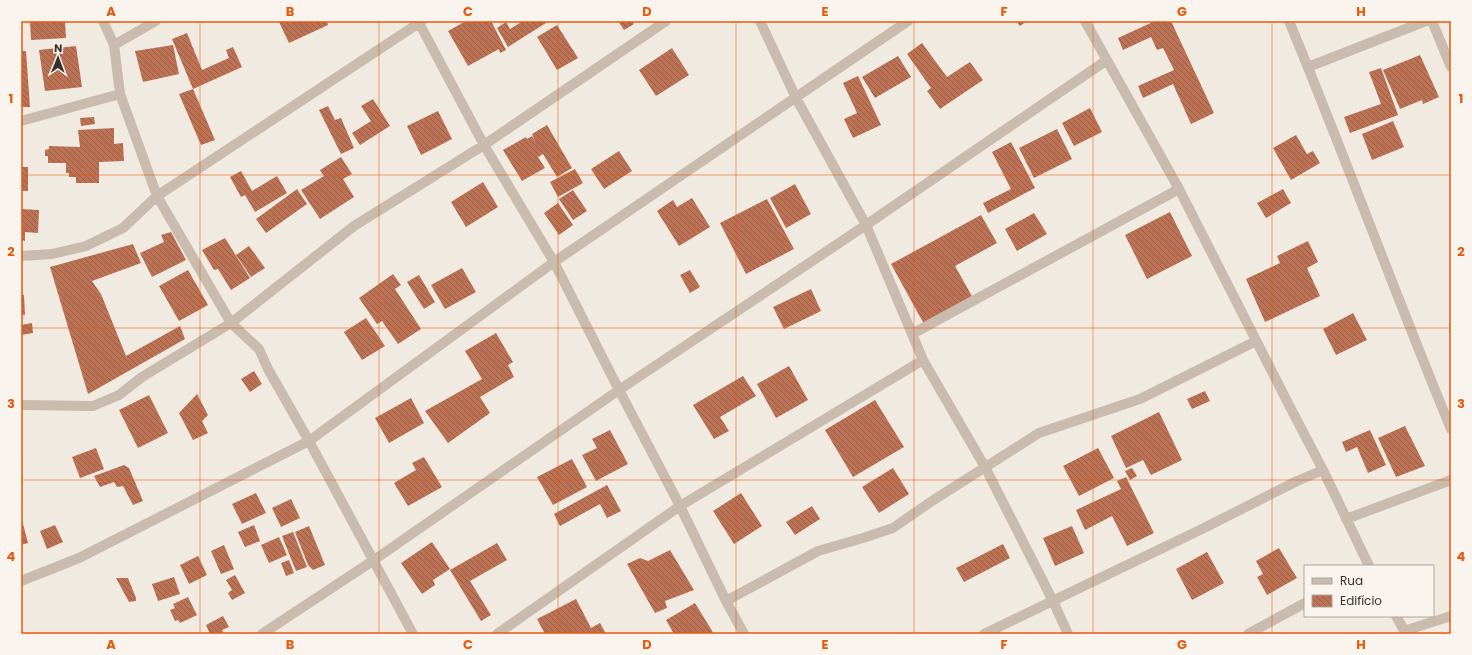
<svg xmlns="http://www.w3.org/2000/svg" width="1472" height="655" font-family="Poppins,sans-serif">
  <defs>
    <pattern id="building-back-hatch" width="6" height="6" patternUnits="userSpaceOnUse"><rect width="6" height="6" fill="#bc7255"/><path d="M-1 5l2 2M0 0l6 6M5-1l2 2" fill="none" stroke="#9a5e47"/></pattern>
  </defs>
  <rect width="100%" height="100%" fill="#f1eae1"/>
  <!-- building -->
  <path fill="url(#building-back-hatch)" d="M30 21H65L66 38 31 40Z
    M282 21H327L328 25 289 43 279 22Z
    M466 21H491L506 50 500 53 499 49 468 66 448 31Z
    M523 21H549L508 47 497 28 506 22 510 29Z
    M618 21H632L634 24 624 30Z
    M1016 21H1027L1020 26Z
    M1155 21H1171L1214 113 1191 124 1173 84 1143 98 1138 86 1174 70 1163 48 1157 50 1151 37 1123 50 1118 38Z
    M557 25 578 58 557 70 537 37Z
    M187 33 202 70 229 58 226 50 233 47 242 67 193 89 172 39Z
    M922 43 947 77 970 62 983 80 940 109 927 91 931 88 907 54Z
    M173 45 179 74 143 82 135 51Z
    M76 46 82 87 45 91 39 50Z
    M672 48 689 75 656 96 639 70Z
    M21 51H26L30 107H21Z
    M1420 55 1439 97 1423 104 1422 100 1400 109 1383 70Z
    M898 56 911 77 875 98 862 77Z
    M1381 68 1398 115 1350 133 1344 117 1381 104 1369 72Z
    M858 76 881 125 853 138 844 119 857 113 843 83Z
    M193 89 215 140 201 145 179 94Z
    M373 99 390 126 360 145 352 133 371 121 361 106Z
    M328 106 335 120 341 118 354 148 341 154 319 110Z
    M1090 108 1102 132 1074 146 1062 123Z
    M438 111 452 139 421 155 407 126Z
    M94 117 95 124 81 126 80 118Z
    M1393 121 1404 147 1372 160 1362 134Z
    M547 125 572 168 557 177 543 154 538 157 545 168 522 181 503 150 526 137 527 139 532 136 535 141 532 134Z
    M114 128V144L123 143 124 161 99 162V183H76V177H69V173H66V163H48V156H45V150L49 149V146L80 147 78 130Z
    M1057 129 1072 159 1034 178 1019 148Z
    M1296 135 1307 154 1313 151 1320 163 1291 180 1273 148Z
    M1011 142 1035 188 988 213 983 203 1011 189 992 152Z
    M619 151 632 171 604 189 591 169Z
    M341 157 352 174 343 179 354 197 320 219 301 190 324 176 320 170Z
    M21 167H28V191H21Z
    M575 169 583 183 558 197 550 182Z
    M241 171 252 191 277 176 287 193 255 212 245 195 241 197 230 177Z
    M483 182 498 207 466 227 451 202Z
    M795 184 811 214 786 228 770 198Z
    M297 189 307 204 266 233 256 219Z
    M1283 189 1291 203 1266 218 1257 203Z
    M573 190 587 211 573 220 559 199Z
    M692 198 710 227 679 246 657 211 673 200 677 207Z
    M767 199 794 249 746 274 720 223Z
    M558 203 573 225 559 235 544 213Z
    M21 209 39 210 38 233 25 232V241L21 240Z
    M1170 212 1192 256 1147 279 1125 235Z
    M1034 213 1047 234 1017 251 1005 229Z
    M981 215 997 243 955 266 973 298 924 324 891 264Z
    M171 232 186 260 152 277 140 253 164 242 161 235Z
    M225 238 250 278 231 290 218 269 214 270 202 250Z
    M1308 241 1318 262 1307 268 1320 296 1265 322 1246 279 1280 263 1277 256Z
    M133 244 141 263 92 281 101 294 126 356 180 326 185 339 88 394 50 267Z
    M249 246 265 268 251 277 236 255Z
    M462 268 476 292 445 309 431 285Z
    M188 270 208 305 179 321 159 286Z
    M690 270 700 287 690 293 680 275Z
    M393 274 401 285 395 289 421 329 398 344 382 321 377 324 359 298Z
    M419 275 435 302 424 309 407 282Z
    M811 289 821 311 784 329 773 307Z
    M21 295H24L25 315H21Z
    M1353 313 1367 340 1336 355 1323 329Z
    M366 318 385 346 362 360 344 332Z
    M32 323 33 333 21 335V325Z
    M496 333 513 362 508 365 514 377 480 397 490 413 448 443 425 411 482 379 465 351Z
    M789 366 808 400 776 418 757 384Z
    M254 371 262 384 250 392 241 379Z
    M743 376 756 396 720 417 729 431 714 439 693 405Z
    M1205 391 1210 401 1192 409 1187 399Z
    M197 394 208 415 202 421 208 433 193 440 179 413Z
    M149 395 168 433 138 448 119 410Z
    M411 398 424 423 389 443 375 418Z
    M875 400 904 447 853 477 825 430Z
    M1159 412 1182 460 1151 475 1143 460 1126 468 1111 436Z
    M1405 426 1425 466 1396 477 1378 438Z
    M610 430 628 464 596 481 582 455 597 448 592 439Z
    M1370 430 1386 465 1368 473 1357 447 1346 452 1342 442Z
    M96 448 104 469 80 478 72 457Z
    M1098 448 1114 478 1079 496 1063 466Z
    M424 457 442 487 408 506 394 483 416 470 412 463Z
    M572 459 587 487 553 505 537 477Z
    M124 465 129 468 143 501 133 505 123 486 117 487 114 482 100 487 94 476Z
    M893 468 909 494 879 513 862 487Z
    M1132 468 1137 476 1130 480 1125 471Z
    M1126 477 1154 533 1127 546 1112 516 1085 530 1076 510 1121 489 1117 481Z
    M607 485 621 511 607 518 600 504 560 526 554 514Z
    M256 493 266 513 242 524 232 504Z
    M741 493 762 526 734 544 713 511Z
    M291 499 300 518 281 527 272 508Z
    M812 506 820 519 795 535 786 522Z
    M21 516 28 543 21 545Z
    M55 525 63 542 47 549 40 531Z
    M254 525 260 541 245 547 238 532Z
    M309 526 325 565 313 570 308 565 295 532Z
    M1072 526 1084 553 1055 566 1043 538Z
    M293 532 307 567 296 571 282 536Z
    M279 537 287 555 269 563 261 545Z
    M432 542 450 569 433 580 435 585 422 594 401 563Z
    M497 543 507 560 470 581 491 615 481 621 450 570Z
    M1003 544 1010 558 964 582 956 568Z
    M224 545 234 569 221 574 211 551Z
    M1279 548 1297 578 1267 595 1257 577 1263 574 1256 561Z
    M670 550 694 590 665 601 667 608 655 613 627 564 640 558 648 561Z
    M1207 552 1224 583 1192 600 1176 569Z
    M198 556 207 575 189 584 180 565Z
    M289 560 294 573 286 576 281 563Z
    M235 575 245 593 232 600 228 593 232 590 226 580Z
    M174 577 180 594 158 601 152 584Z
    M116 578H128L136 598V601L129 602Z
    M188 597 197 615 180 623 178 620 175 621 170 610 175 608 173 604Z
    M576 599 591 628 600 623 606 634H545L537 619Z
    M695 603 714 634H674L666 620Z
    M223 616 229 627 222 630 224 634H210L206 625Z"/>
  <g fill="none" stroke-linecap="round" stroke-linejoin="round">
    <!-- street -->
    <path stroke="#c9bbad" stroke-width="10" d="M103 21 114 45 120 94 157 196 231 323 259 349 268 369 309 441 413 634
      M418 21 484 145 554 262 619 390 680 506 726 601 744 634
      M760 21 796 98 866 225 923 360 985 467 1053 601 1068 634
      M1289 21C1345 156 1395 294 1451 429
      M1432 21 1451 67
      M114 45 156 21
      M1308 67 1426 21
      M21 121 120 94
      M21 256 52 254 86 246 123 228 157 196 422 21
      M912 334 1179 189
      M21 405 93 406 119 395 142 377 231 323 354 226 484 145 666 21
      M1323 470 1369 566
      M1346 519 1451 480
      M21 581 79 558 309 441 554 262 908 21
      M726 601 818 551 863 538 893 528 932 501 1039 433 1140 399 1256 341
      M1396 616 1406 634
      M1404 631 1451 616
      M262 634 374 560 619 390 866 225 1107 60
      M497 634 680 506 923 360
      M984 634 1204 528 1297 481 1323 470 1290 407 1179 189 1085 21
      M1248 634 1305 603"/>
  </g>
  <!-- grid -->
  <path fill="none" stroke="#e8590c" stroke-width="1" stroke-opacity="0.55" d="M200 21V634M379 21V634M558 21V634M736 21V634M914 21V634M1093 21V634M1272 21V634M21 175H1451M21 328H1451M21 480H1451"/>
  <!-- border -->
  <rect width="1472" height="655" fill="none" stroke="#f9f4ed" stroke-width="44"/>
  <!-- legend -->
  <rect x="1304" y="565" width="130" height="52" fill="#f9f4ed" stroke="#aca69f"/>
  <rect x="1312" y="578" width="20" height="6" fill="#c9bbad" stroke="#aca69f"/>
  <text x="1340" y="585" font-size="12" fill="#38302b">Rua</text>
  <rect x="1312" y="595" width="20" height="12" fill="url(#building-back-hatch)" stroke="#aca69f"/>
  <text x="1340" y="605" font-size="12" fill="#38302b">Edifício</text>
  <!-- north arrow -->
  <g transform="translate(58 58) rotate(1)" stroke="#f9f4ed" stroke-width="3" paint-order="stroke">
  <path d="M0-3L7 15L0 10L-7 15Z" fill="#38302b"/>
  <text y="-6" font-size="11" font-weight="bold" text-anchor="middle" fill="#38302b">N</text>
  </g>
  <rect x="22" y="22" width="1428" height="611" fill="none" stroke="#e8590c" stroke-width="1.5"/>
  <g font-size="13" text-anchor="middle" font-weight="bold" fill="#e8590c">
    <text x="111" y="16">A</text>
    <text x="290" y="16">B</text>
    <text x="468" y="16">C</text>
    <text x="647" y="16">D</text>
    <text x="825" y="16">E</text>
    <text x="1004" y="16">F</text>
    <text x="1182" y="16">G</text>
    <text x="1361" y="16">H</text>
    <text x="11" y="103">1</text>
    <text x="1461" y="103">1</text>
    <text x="11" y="256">2</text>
    <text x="1461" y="256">2</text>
    <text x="11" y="408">3</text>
    <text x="1461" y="408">3</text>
    <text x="11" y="561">4</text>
    <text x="1461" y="561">4</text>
    <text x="111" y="649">A</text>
    <text x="290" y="649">B</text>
    <text x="468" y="649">C</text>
    <text x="647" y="649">D</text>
    <text x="825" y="649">E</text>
    <text x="1004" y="649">F</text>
    <text x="1182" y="649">G</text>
    <text x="1361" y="649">H</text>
  </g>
</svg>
